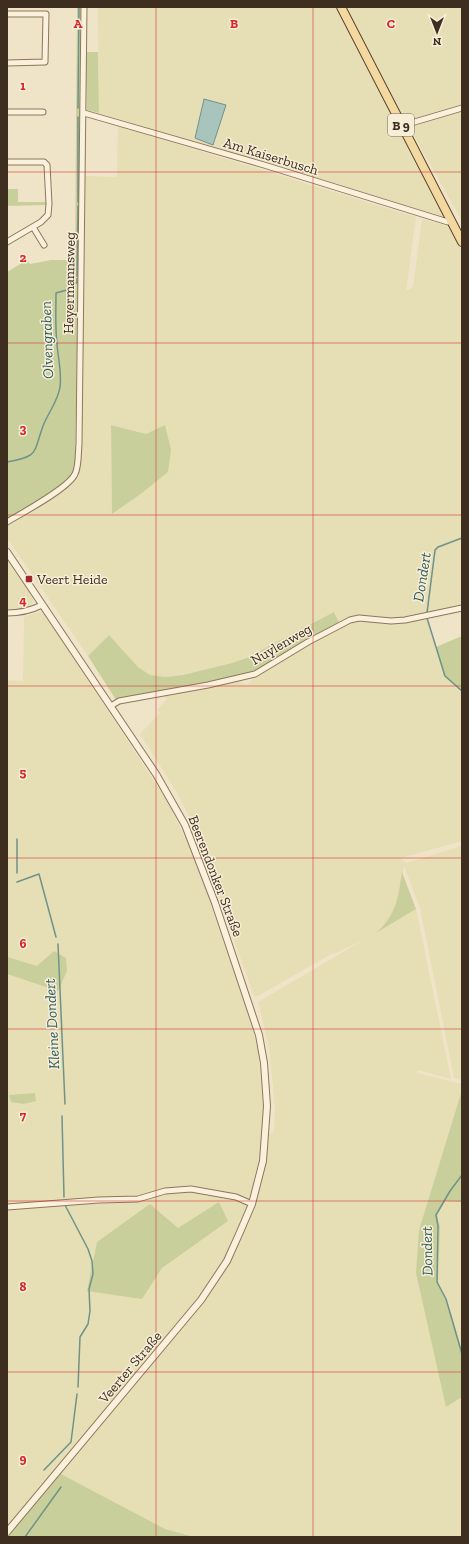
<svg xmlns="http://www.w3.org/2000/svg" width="469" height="1544" font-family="'Zilla Slab',serif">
  <rect width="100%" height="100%" fill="#f0e4c8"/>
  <!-- farmland -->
  <path fill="#e6deb5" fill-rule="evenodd" d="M98 7H338L390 104 410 154 447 220 99 113Z
    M344 7H462V221L363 45Z
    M118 126 416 217 406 291 413 287 422 219 450 227 462 252V538L437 547 435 550 426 613 391 619 359 616 349 617 339 622 335 612 249 657 232 663 183 675 165 677 150 675 138 667 109 635 88 656 7 538V525L64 488 79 477 85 260V176L117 177ZM111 425 146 434 165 425 168 472 142 493 112 514Z
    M462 539V606L427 613 436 551 438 548Z
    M7 558 33 598 32 607 23 610H7Z
    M42 611 167 801 187 842 211 905 246 1006 258 1049 263 1106 262 1136 259 1161 249 1202 252 1204 266 1136 274 1131 275 1108 269 1048 258 1002 367 938 334 954 333 953 258 996H254L193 825 176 791 140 734 160 713 157 710 167 699 163 695 237 681 247 684 256 676 343 625 361 621 390 623 427 618 444 676 462 692V841L401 858 406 863 462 846V1081L454 1078 420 908 404 866 397 904 392 916 379 931 416 909 451 1079 418 1070 417 1073 462 1084V1090L419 1230 446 1406 462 1397V1537H194L165 1529H7V680L23 681 24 617Z
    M445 1200 462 1202V1350L450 1310 438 1282 440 1227 437 1215Z"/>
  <!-- green -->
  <path fill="#c9cf9b" d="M77 7H81V111L75 467C67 490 27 507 7 520V272L27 260 30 264 51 260H75Z
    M86 52H98L99 113 87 110Z
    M7 189H18V202H47L46 205 7 206Z
    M111 425 146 434 165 425 171 450 168 472 142 493 112 514Z
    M462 538 438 548 436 551 427 613H426L435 550 437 547Z
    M334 612 339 622 255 672 208 683 165 690 116 700 88 656 109 635 138 667 150 675 165 677 183 675 232 663 249 657Z
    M427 618 436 647 462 636V692L444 676Z
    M402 872 416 909 376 933C397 914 398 898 402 872Z
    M54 951 66 958 67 971 58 991 7 974V957L37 966Z
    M462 1090V1202L445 1201 437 1215 440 1227 438 1282 450 1310 462 1350V1397L446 1407 416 1273 419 1230Z
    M35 1093 36 1101 23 1104 11 1102 9 1095Z
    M219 1202 228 1221 162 1268 142 1299 87 1291 97 1242 150 1204 178 1228Z
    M57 1472 165 1529 194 1537H7V1529Z"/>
  <!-- water -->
  <path fill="#a9c4bc" stroke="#6f938a" d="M204 99 226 105 213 145 195 138Z"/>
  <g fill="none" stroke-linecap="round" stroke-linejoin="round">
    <!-- stream -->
    <path stroke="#6f938a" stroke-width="1.5" d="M78 108 79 7
      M78 202V117
      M77 276 78 206
      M7 462C39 456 33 454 43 426 48 413 58 401 60 387 62 373 58 358 57 344 55 327 56 310 56 293L67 290 74 283H77V279
      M427 613 435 550 438 547 462 538
      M427 618 445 676 462 691
      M17 873V839
      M17 882 39 874 56 937
      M58 944 65 1104
      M62 1116 64 1197
      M462 1175 450 1191 436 1215 438 1226 437 1282 446 1299 462 1354
      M65 1205 88 1249 92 1261 93 1274 89 1289 90 1311 88 1324 80 1337 78 1387
      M44 1470 71 1442 77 1394
      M25 1537 61 1487"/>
    <!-- minor casing -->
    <g stroke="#8d765c" stroke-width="7">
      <path id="minor" d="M7 14H46L45 62 7 63
        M7 112H43
        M84 113 264 165 448 222 451 221
        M401 126 462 108
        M7 162H44L47 165 49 204 48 215 41 222 7 242
        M33 227 44 245
        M7 522C22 513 69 488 75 474 79 466 78 453 79 444L84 7
        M7 613C21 613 30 611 42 605
        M111 706 119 701 208 685 255 674 308 642 350 620 359 618 391 621 405 620 462 608
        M7 1207 99 1200 138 1199 165 1191 191 1189 236 1197 252 1204"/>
    </g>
    <!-- tertiary casing -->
    <g stroke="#8d765c" stroke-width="8">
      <path id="tertiary" d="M7 552 156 774 185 825 215 903 259 1035 264 1063 267 1106 263 1161 252 1204 240 1232 227 1261 201 1300 7 1532"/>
    </g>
    <!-- primary casing -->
    <g stroke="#5b4430" stroke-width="10">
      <path id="primary" d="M341 7 462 242"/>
    </g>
    <!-- minor -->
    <use href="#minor" stroke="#faf1dc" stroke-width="5"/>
    <!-- tertiary -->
    <use href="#tertiary" stroke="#faf1dc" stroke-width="6"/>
    <!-- primary -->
    <use href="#primary" stroke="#f3d9a0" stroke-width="8"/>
  </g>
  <!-- grid -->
  <path fill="none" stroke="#d62828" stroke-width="1" stroke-opacity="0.55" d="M156 7V1537M313 7V1537M7 172H462M7 343H462M7 515H462M7 686H462M7 858H462M7 1029H462M7 1201H462M7 1372H462"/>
  <!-- markers -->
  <rect fill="#9e2a2b" stroke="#f7eed8" stroke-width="1.5" x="25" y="575" width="8" height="8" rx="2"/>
  <g text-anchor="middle" stroke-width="3" stroke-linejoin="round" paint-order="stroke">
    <!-- shield labels -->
    <rect fill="#f7eed8" stroke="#756857" stroke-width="1" x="388" y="114" width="26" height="22" rx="3"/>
    <g font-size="13" font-weight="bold" fill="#3d2e20">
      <text x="401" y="130">B 9</text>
    </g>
    <!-- street labels -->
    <g font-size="14" fill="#3d2e20" stroke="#f7eed8">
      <text transform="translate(271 156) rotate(17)" y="5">Am Kaiserbusch</text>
      <text transform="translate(69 283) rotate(-89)" y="5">Heyermannsweg</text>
      <text transform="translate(281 644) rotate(-30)" y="5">Nuylenweg</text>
      <text transform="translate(216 876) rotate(69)" y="5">Beerendonker Straße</text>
      <text transform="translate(130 1367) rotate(-50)" y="5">Veerter Straße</text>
    </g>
    <!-- poi labels -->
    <g font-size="14" fill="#3d2e20" stroke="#f7eed8" text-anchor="start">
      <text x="37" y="584">Veert Heide</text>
    </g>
    <!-- water labels -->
    <g font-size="15" font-style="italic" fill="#2f5d5a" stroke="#f7eed8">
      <text transform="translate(47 340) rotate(-92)" y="5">Olvengraben</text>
      <text transform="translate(422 577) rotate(-81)" y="5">Dondert</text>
      <text transform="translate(52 1024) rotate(-93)" y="5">Kleine Dondert</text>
      <text transform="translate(427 1251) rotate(-91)" y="5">Dondert</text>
    </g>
  </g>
  <g font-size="13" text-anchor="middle" font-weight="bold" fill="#d62828" stroke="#f7eed8" stroke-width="3" stroke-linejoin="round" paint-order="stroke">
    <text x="78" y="28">A</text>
    <text x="234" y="28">B</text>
    <text x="391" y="28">C</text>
    <text x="23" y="90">1</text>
    <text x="23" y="262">2</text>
    <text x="23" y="433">3</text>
    <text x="23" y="605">4</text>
    <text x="23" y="777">5</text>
    <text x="23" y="948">6</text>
    <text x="23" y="1120">7</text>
    <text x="23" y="1291">8</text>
    <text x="23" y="1463">9</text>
  </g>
  <!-- border -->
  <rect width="469" height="1544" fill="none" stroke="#3d2e20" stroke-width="16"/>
  <!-- north arrow -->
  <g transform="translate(437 32) rotate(180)" stroke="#f7eed8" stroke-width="3" paint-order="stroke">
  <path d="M0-3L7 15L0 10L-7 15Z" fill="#3d2e20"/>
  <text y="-6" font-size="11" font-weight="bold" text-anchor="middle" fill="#3d2e20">N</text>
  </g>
</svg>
